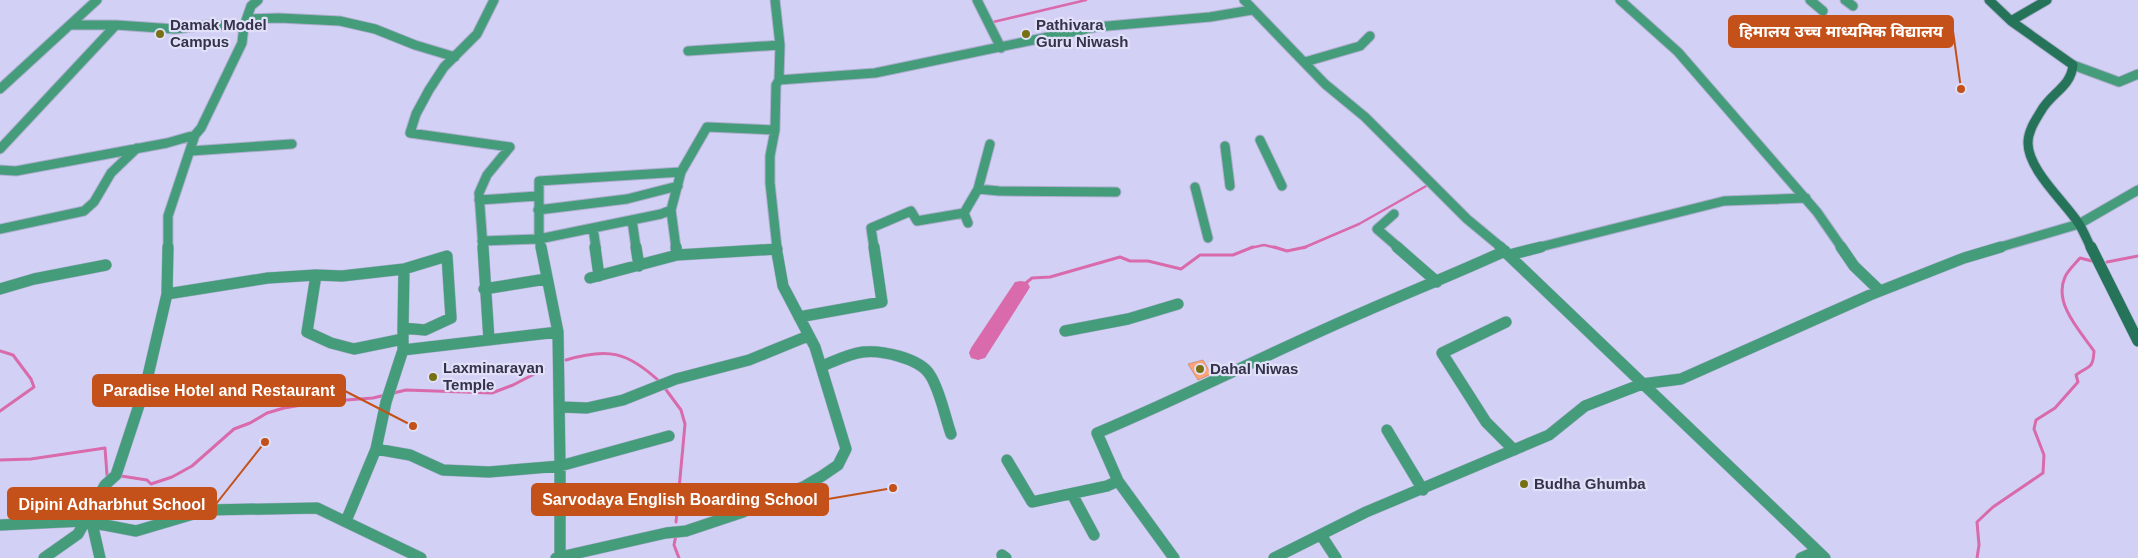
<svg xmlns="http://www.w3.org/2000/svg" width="2138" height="558" font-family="Helvetica,'Noto Sans Devanagari',sans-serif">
  <rect width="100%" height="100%" fill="#d2d1f5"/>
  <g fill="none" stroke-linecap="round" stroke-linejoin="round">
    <!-- stream-far1 -->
    <path stroke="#d96aab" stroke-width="2.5" d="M989 23 1086 0
      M1250 248 1264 245 1277 248
      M1303 248 1359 224 1428 185"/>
    <!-- stream -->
    <path stroke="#d96aab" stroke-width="3" d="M1274 247 1287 251 1306 247
      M2107 262 2138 256
      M1021 287 1032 278 1050 277 1120 257 1130 261H1148L1181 269 1200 255H1233L1253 247
      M0 351 13 355 31 379 34 387 0 411
      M566 360C608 347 628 352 660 382
      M664 387 681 410 685 424 676 522
      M0 460 31 459 105 448 107 475
      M121 476 147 480 151 484 172 477 192 466 234 429 250 423 267 413 284 408 319 402 373 398 406 390 492 393 513 385 544 369
      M676 535 674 545 679 558
      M1977 558 1979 545 1977 522 1993 507 2043 473 2044 455 2034 429 2036 420 2055 408 2078 382 2076 375C2089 365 2093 370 2094 351 2080 331 2053 303 2065 277 2068 270 2075 264 2080 258L2092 261"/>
    <!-- river -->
    <path fill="#d96aab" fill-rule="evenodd" d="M1021 281 1027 282 1030 287 1027 292 985 358 978 360 971 358 969 353 971 348 1015 282Z"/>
  </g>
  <!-- building -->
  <path fill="#ffa275" stroke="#d09579" d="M1203 360 1211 374 1198 380 1188 364Z"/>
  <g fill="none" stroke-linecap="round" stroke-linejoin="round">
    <!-- street-far1 casing -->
    <g stroke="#afaed0" stroke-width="11">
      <path id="street-far1" d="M775 0 780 45 779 80 776 85 775 130 770 156V183L777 248
        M977 0 1001 48
        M1244 0 1325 84 1365 117 1467 219 1502 248
        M1620 0 1678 52 1817 212 1842 248
        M1810 0 1823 11
        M1845 0 1853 6
        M248 19 279 18 340 21 375 29 415 45 455 57
        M70 25H116L175 29 208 25 244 26
        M688 51 780 45
        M1305 62 1360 46 1370 36
        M2073 65 2119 82 2138 74
        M779 80 875 73 1096 27 1210 17 1252 10
        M0 89 97 0
        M1260 140 1282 186
        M1225 146 1230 186
        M0 149 116 25
        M191 151 292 144
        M0 170 16 171 167 143 195 135
        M1195 187 1208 238
        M978 189 999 191 1116 192
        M479 200 538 196
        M538 210 627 199 678 186
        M671 210 676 248
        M964 213 978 189 990 144
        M1394 214 1377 229 1399 248
        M632 220 636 248
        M593 228 596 248
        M0 229 84 211 94 202 111 173 137 148
        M482 241 539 239 661 214 671 210 681 172
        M168 248V216L195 135 201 128 242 43 244 26 251 6 258 0
        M483 248 479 193 487 175 510 147 410 133 416 114 429 90 444 67 477 34 494 0
        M541 248 539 239V181L681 172 707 127 775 130
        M874 248 871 228 911 211 917 221 964 213 968 223
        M1536 248 1724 201 1806 198
        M1997 248 2079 224 2138 190"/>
    </g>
    <!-- street casing -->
    <g stroke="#afaed0" stroke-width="12">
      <path id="street" d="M483 247 489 340
        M541 247 558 332 560 466 669 436
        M595 247 599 276
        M636 247 639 266
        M676 247 677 255
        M1397 247 1437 282
        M1500 247 1825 558
        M1841 247 1854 266 1880 291
        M1509 255 1541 247
        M447 256 451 318 425 330 403 328 404 269Z
        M590 278 677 255 777 249
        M0 289 34 279 106 265
        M484 289 546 279
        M167 294 268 278 316 275
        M799 317 882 302 874 247
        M1506 322 1442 353 1486 422 1514 450
        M1065 331 1128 319 1178 304
        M403 339 354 349 331 343 307 332 316 275 342 276 404 269
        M403 350 558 332
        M822 366C835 361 848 354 863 352 881 350 920 358 930 375 940 390 945 417 951 434
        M561 407 587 408 623 400 676 379 749 360 808 336
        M1387 430 1423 490
        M376 449 386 402 403 350V328
        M1007 460 1032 502 1107 486 1118 481
        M1072 494 1094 535
        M346 521 376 449 410 455 443 470 489 472 560 466V557L556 558
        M92 523 100 558
        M0 525 84 521 136 531 207 510 317 508 421 558
        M1321 535 1336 558
        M1002 555 1006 558
        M560 557 666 533 686 531 743 512 805 486 822 476 838 465 846 449 815 347 783 286 776 247
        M44 558 78 534 105 485 116 475 146 384 167 294 168 247
        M1174 558 1118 481 1097 433C1188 395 1275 350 1366 311 1412 291 1459 272 1505 251
        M1274 558 1366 512 1549 435 1585 406 1642 384 1681 379 1870 295 1964 258 2001 247
        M1801 558 1817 551"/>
    </g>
    <!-- secondary-far1 casing -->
    <g stroke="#afaed0" stroke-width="11">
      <path id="secondary-far1" d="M1989 0 2011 21 2073 65C2071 87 2051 93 2041 111 2035 121 2028 131 2028 143 2028 170 2065 202 2079 224 2084 232 2087 240 2091 248
        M2011 21 2047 0"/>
    </g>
    <!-- secondary casing -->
    <g stroke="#afaed0" stroke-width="12">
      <path id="secondary" d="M2091 247 2138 341"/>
    </g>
    <!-- street-far1 -->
    <use href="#street-far1" stroke="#459c7b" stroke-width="9"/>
    <!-- street -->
    <use href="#street" stroke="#459c7b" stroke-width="11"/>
    <!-- secondary-far1 -->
    <use href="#secondary-far1" stroke="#257459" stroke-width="9"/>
    <!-- secondary -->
    <use href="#secondary" stroke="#257459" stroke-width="11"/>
  </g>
  <!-- markers -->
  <g fill="#777114" stroke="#e0e0f8" stroke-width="2">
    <circle cx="160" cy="34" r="5"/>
    <circle cx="1026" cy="34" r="5"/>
    <circle cx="1200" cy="369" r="5"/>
    <circle cx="433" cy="377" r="5"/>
    <circle cx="1524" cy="484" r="5"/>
  </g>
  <g text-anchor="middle" stroke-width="4.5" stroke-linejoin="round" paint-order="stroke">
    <!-- poi labels -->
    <g font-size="15" font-weight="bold" fill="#34334b" stroke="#e0e0f8" text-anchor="start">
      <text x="170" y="30">Damak Model<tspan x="170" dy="17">Campus</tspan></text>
      <text x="1036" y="30">Pathivara<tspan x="1036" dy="17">Guru Niwash</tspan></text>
      <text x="443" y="373">Laxminarayan<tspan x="443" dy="17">Temple</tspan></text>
      <text x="1210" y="374">Dahal Niwas</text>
      <text x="1534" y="489">Budha Ghumba</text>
    </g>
  </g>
  <!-- callouts -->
  <path fill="none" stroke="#c45119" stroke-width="2" d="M1961 89L1953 31M413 426L345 391M893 488L828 499M265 442L216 504"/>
  <g fill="#c45119" stroke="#e0e0f8" stroke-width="2">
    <circle cx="1961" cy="89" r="5"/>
    <circle cx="413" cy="426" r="5"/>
    <circle cx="893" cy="488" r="5"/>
    <circle cx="265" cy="442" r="5"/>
  </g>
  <g fill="#c45119" stroke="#c45119" stroke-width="2">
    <rect x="1729" y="16" width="224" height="31" rx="5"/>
    <rect x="93" y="375" width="252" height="31" rx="5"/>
    <rect x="532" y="484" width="296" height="31" rx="5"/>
    <rect x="8" y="488" width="208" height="31" rx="5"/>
  </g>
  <g font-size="16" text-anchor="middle" font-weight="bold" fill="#fff">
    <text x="1841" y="37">हिमालय उच्च माध्यमिक विद्यालय</text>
    <text x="219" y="396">Paradise Hotel and Restaurant</text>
    <text x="680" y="505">Sarvodaya English Boarding School</text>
    <text x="112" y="510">Dipini Adharbhut School</text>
  </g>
</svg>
